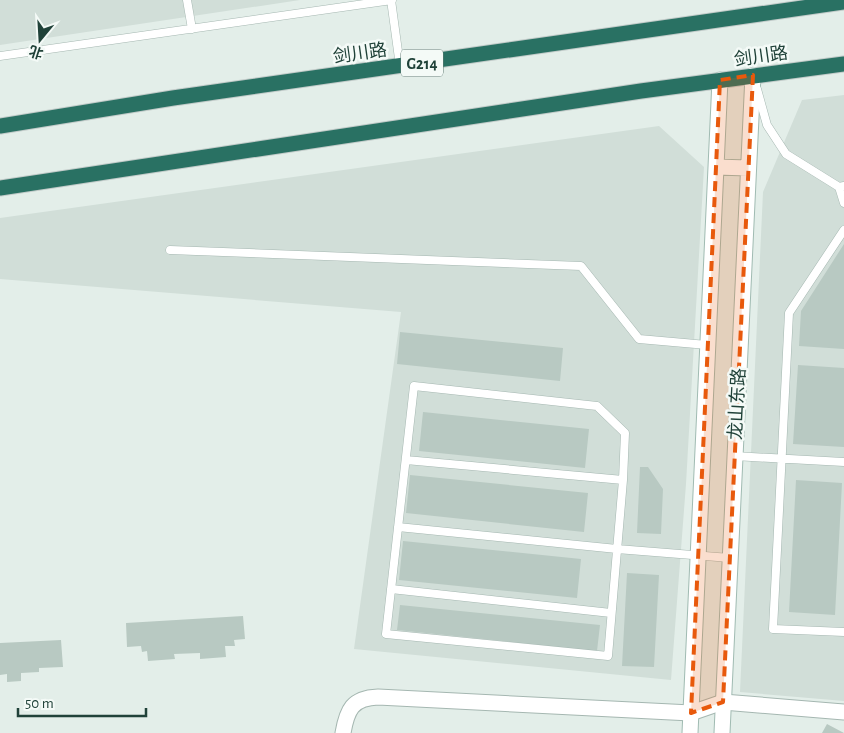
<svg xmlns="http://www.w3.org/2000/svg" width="844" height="733" font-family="'Alegreya Sans','Noto Sans SC',sans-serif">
  <rect width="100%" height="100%" fill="#e3eee9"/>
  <!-- built -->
  <path fill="#d1ded8" d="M0 0H300L0 45Z
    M844 95V701L740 692 763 192 802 100Z
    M659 126 704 167 686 484 671 680 354 649 401 312 0 279V218Z"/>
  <!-- building -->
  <path fill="#b8c9c2" d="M844 244V349L799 346 801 311Z
    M400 332 563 348 560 381 397 364Z
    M798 365 844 368V447L793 444Z
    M423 412 589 429 585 468 419 451Z
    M640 467H648L663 489 661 534 637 533Z
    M410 475 588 493 584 532 406 513Z
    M796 480 842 483 835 615 789 612Z
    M403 541 581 559 577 598 399 580Z
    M627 573 659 575 654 667 622 666Z
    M400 605 600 625 597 651 397 630Z
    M243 616 245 639 234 640 235 646H225L226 657 200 659V653L174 654 175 659 148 661 147 651 142 652 141 646 127 647 126 623Z
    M61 640 63 667 39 668V672L21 673V681L7 682V674L0 675V643Z
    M827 724 844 733H822Z"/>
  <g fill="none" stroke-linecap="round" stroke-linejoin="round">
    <!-- lane casing -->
    <g stroke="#a5b7b1" stroke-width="9">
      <path id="lane" d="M187 0 192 29
        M391 0 400 66
        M0 56 392 0
        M757 89 767 125 786 154 839 187 844 186
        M839 187 844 203
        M844 230 789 313 773 629 844 632
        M170 250 581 266 639 339 707 345
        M414 386 597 406 625 433 623 480 608 656 386 634Z
        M734 456 844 462
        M406 460 623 480
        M398 527 617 549 730 558
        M391 589 611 613"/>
    </g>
    <!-- street casing -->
    <g stroke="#a5b7b1" stroke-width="17">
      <path id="street" d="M343 733C347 710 352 698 378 697L691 713 723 702 844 712"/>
    </g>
    <!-- secondary casing -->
    <g stroke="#a0bbb2" stroke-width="17">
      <path id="secondary" d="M716 167 748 168
        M690 733 720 80
        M722 733 753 75"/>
    </g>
    <!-- highway casing -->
    <g stroke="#c1cac8" stroke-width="17">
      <path id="highway" d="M0 126 173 98 844 2
        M0 188 641 91 844 64"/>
    </g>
    <!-- lane -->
    <use href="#lane" stroke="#fff" stroke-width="8"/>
    <!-- street -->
    <use href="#street" stroke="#fff" stroke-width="15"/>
    <!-- secondary -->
    <use href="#secondary" stroke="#fff" stroke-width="15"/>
    <!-- highway -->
    <use href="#highway" stroke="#297163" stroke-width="15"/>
  </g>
  <!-- marked area -->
  <path fill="#e8590c" fill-opacity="0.2" stroke="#e8590c" stroke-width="4" stroke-dasharray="10 6" stroke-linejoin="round" d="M753 75 723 702 691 713 720 80Z"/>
  <g text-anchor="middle" stroke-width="5" stroke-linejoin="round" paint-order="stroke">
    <!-- shield labels -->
    <rect fill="#f4faf7" stroke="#607972" stroke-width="1" x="401" y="49.5" width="42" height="27" rx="4"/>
    <g font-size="16" font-weight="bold" fill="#204239">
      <text x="422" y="69">G214</text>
    </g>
    <!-- street labels -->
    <g font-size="18" fill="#204239" stroke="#f4faf7">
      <text transform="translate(360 53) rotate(-8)" y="6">剑川路</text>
      <text transform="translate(761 56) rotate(-8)" y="6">剑川路</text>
      <text transform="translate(737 404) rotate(-87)" y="6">龙山东路</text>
    </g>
  </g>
  <!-- north arrow -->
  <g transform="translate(40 40) rotate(198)" stroke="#f4faf7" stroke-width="4" paint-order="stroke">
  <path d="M0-4L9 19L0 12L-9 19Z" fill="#204239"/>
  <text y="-8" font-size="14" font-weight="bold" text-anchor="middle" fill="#204239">北</text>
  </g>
  <!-- scale -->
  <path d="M18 708v8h128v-8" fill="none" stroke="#204239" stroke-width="2.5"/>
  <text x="25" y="708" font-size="15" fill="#204239" stroke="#f4faf7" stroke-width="4" paint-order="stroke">50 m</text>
</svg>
